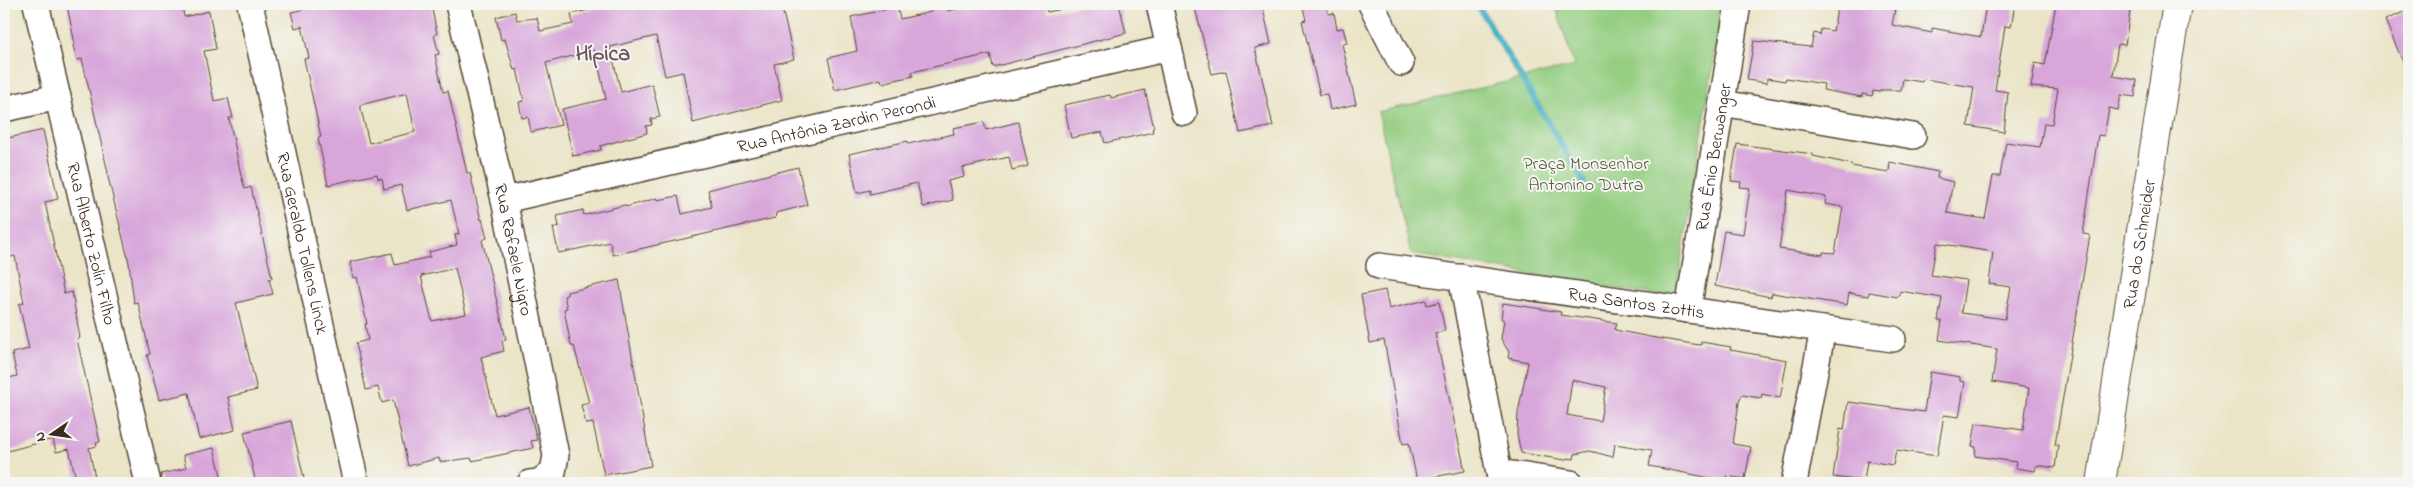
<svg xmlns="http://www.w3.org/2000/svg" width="2413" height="487" font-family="'Indie Flower',sans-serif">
  <rect width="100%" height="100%" fill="#f6f6f2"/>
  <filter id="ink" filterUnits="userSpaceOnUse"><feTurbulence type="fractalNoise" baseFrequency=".02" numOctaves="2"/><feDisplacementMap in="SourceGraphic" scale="10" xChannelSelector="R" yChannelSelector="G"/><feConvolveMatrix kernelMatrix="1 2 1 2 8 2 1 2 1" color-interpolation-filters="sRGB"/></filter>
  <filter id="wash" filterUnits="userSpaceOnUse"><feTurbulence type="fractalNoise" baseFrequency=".0096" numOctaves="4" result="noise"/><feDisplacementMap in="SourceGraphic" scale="20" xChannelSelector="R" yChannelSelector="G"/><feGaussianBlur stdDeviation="1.12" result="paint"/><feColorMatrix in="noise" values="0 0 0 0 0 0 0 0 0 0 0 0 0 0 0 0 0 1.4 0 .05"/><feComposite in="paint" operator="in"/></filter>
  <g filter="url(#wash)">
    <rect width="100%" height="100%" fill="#ebe5c8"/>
    <!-- green -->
    <path fill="#94ce81" stroke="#687c50" d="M1555 4H1723L1675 298 1411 254 1378 112 1574 66Z"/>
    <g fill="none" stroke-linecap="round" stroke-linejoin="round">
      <!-- stream -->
      <path stroke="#45b0c2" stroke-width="6" d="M1477 4 1584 182"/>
    </g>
    <g id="blocks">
      <!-- building -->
      <path fill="#d8a6da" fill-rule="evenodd" d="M77 4H182L184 17 209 11 216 49 204 51 214 101 228 98 233 118H229L241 175 245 189 251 187 272 278 269 279 273 294 236 303 257 390 228 397 235 430 199 439 189 393 159 400 147 355 150 354 138 302 134 303 129 263 107 173H108L82 59 77 60 73 45 75 44 67 6Z
        M314 4H431L437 34 434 35 439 54 435 55 443 92 448 91 467 173H470L481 220 482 219 487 238 482 240 506 339 502 341 504 351 481 357 495 415 529 407 537 440 531 441 533 448 472 461 471 458 440 462 439 458 408 466 393 400 382 403 378 387 366 390 356 343 368 340 365 324H367L357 277 353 278 350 262 392 253 395 265 430 257 429 252 457 245 455 235 459 234 451 200 407 210 401 185 384 189 382 178 378 179 377 174 328 185 318 138 321 137 304 59 309 58 302 26 295 28 291 12 315 7ZM407 93 415 132 369 143 360 105ZM455 268 466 314 432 321 421 276Z
        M615 4H781L794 59 774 64 782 100 693 123 683 72 665 76 656 36 610 47 621 92 652 84 660 117 651 119 652 125 646 126 647 133 600 146 601 150 573 156 562 109 606 99 595 50 546 63 561 125 531 132 528 117 522 118 519 102 524 101 517 69 514 70 505 39 501 40 496 17 515 12 517 20 537 18 540 31 573 24 571 14Z
        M929 4H947L948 11 981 4H1045L1047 12 1090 4H1119L1126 33 993 67 990 54 912 72 913 76 882 83 881 79 835 90 828 58 857 51 851 17 897 7 900 19 931 12Z
        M1194 4H1262L1271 44 1255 48 1273 126 1240 133 1226 71 1212 74Z
        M1302 4H1326L1328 14 1334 13 1337 29 1343 28 1347 43 1342 44 1356 104 1330 110 1327 94 1320 95 1302 21 1306 20Z
        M1838 4H1896L1892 25 1932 33V28L1981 37 1986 4H2015L2011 27 2005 26 1995 90 2008 92 2004 132 1968 126 1974 87 1923 79 1922 82 1903 79 1901 90H1881L1880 92 1873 91 1872 96 1862 94V97L1823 90 1824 84 1786 78 1785 81 1767 78V83L1747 80 1754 41 1811 47 1814 33 1820 35 1821 29 1833 31Z
        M2056 4H2131L2125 45 2118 44 2113 76 2137 80 2135 97 2121 95 2118 110 2109 108 2104 136 2098 135 2083 234 2090 235 2055 445H2058L2055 468 2036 465 2035 471 2015 468 2016 462 1975 456 1976 447 1972 446 1976 423 2023 430 2029 388 1992 382 1997 349 1939 340 1942 321H1938L1942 298 1900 291 1898 297 1869 292 1868 296 1849 293 1847 305 1772 293 1771 297 1715 286 1724 231 1743 234 1750 188 1740 187 1741 182 1731 181 1737 144 1813 154V156L1851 164V166L1889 172 1890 162 1938 172 1937 178 1953 182 1947 213 1985 219 1993 176H2000L2006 142 2040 147 2044 123 2052 124 2058 89 2031 87 2035 63 2045 65ZM1788 190 1826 197 1825 204 1843 207 1835 253 1823 252V255L1779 249ZM1937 243 1993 252 1989 284 2011 287 2005 319 1961 313 1966 280 1931 275Z
        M2409 10V76L2385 20Z
        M1145 90 1154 128 1152 129 1153 132 1105 143 1102 132 1071 138 1064 105 1110 95 1111 98Z
        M984 122 986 130 1018 122 1028 166 1012 170 1009 157 962 168 964 177 948 181 953 200 923 207 917 183 870 194V190L857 193 849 154 908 141V144L954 134 953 128Z
        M43 130 58 199 45 202 64 294 72 292 80 338 77 339 100 442 96 443 97 446 89 448 96 483H77L69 449 56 452 53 439 4 452V379L17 376 12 353 29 349 19 304 24 303 15 256 7 258 4 243V139Z
        M798 167 807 205 776 213 775 218 613 255 610 242 559 253 558 251 553 228 559 226 557 216 583 210 584 215 625 205 626 207 657 198V200L678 196 682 214 712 207 708 190Z
        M619 280 651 466 604 475 593 423 586 424 581 405 589 403 574 346H571L564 309 567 308 564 296 567 295V292Z
        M1385 290 1389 309 1426 300 1427 305 1439 302 1445 331 1435 333 1465 471 1417 480 1409 443 1403 444 1384 340 1370 343 1361 295Z
        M1503 303 1561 312 1560 315 1617 323 1615 330 1650 337 1693 344 1701 345V342L1731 347 1730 350 1787 360 1780 398 1762 394 1761 398 1742 395 1739 402 1733 444 1751 447 1745 479 1727 476 1726 481 1649 466 1652 450 1615 444 1613 457 1590 451 1575 454 1574 459 1567 458 1565 460 1521 453 1517 434 1518 413 1528 362 1508 358 1509 352 1501 339 1504 320 1501 319ZM1572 380 1606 387 1600 421 1567 415Z
        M1930 372 1960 377V381L1965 382 1959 417 1944 415 1937 456 1896 450 1893 465 1867 461 1864 481 1833 477 1840 429 1844 430 1848 402 1924 412Z
        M291 421 305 483H256L244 432Z
        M214 448 223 483H162L161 474 186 468 183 455Z"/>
    </g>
  </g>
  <g filter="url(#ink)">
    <use href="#blocks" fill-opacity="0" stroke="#554638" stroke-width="1"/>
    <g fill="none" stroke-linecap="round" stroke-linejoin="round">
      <!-- minor casing -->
      <g stroke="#554638" stroke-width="28">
        <g id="minor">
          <path id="s1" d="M36 4 148 483"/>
          <path id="s2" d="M250 4 356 483"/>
          <path id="s3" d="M458 4 504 200 556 455 553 472 539 482 530 483"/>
          <path d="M1159 4 1184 113"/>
          <path d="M1371 4 1401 63"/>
          <path d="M1722 103 1913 136"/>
          <path d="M4 109 58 97"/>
          <path id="s4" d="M504 200 1169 48"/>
          <path id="s5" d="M1379 266 1893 339"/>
          <path d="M1461 277 1501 483"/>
          <path id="s6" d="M1688 310 1738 4"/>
          <path d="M1499 472 1571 483"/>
          <path d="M1794 483 1823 329"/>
        </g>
      </g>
      <!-- tertiary casing -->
      <g stroke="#554638" stroke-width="30">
        <g id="tertiary">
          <path id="s7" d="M2101 483 2177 4"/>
        </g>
      </g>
      <!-- minor -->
      <use href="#minor" stroke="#fff" stroke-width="25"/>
      <!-- tertiary -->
      <use href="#tertiary" stroke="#fff" stroke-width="28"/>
    </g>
  </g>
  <g text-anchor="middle" stroke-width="4" stroke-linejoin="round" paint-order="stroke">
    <!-- street labels -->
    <g font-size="18" fill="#3b2a1e" stroke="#f6f6f2">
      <text dy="6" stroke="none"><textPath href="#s4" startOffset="341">Rua Antônia Zardin Perondi</textPath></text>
      <text dy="6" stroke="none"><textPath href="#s6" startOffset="155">Rua Ênio Berwanger</textPath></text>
      <text dy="6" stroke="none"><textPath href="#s1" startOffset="246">Rua Alberto Zolin Filho</textPath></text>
      <text dy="6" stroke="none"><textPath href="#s2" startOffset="245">Rua Geraldo Tollens Linck</textPath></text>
      <text dy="6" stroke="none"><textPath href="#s7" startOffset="242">Rua do Schneider</textPath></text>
      <text dy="6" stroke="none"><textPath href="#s3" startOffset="252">Rua Rafaele Nigro</textPath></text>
      <text dy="6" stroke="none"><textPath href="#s5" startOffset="260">Rua Santos Zottis</textPath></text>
    </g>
    <!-- park labels -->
    <g font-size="18" fill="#565b3c" stroke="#f6f6f2">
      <text x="1586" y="169">Praça Monsenhor<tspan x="1586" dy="21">Antonino Dutra</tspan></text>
    </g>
    <!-- district labels -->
    <g font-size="22" font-weight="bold" fill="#725560" stroke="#f6f6f2">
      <text x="603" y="60">Hípica</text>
    </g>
  </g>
  <!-- margin -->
  <rect width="2413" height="487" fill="none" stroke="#f6f6f2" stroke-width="20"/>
  <!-- north arrow -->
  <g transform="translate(52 434) rotate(257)" stroke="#f6f6f2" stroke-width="4" paint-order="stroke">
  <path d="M0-4L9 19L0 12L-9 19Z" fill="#3b2a1e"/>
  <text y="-8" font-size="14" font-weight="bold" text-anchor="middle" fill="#3b2a1e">N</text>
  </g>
</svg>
